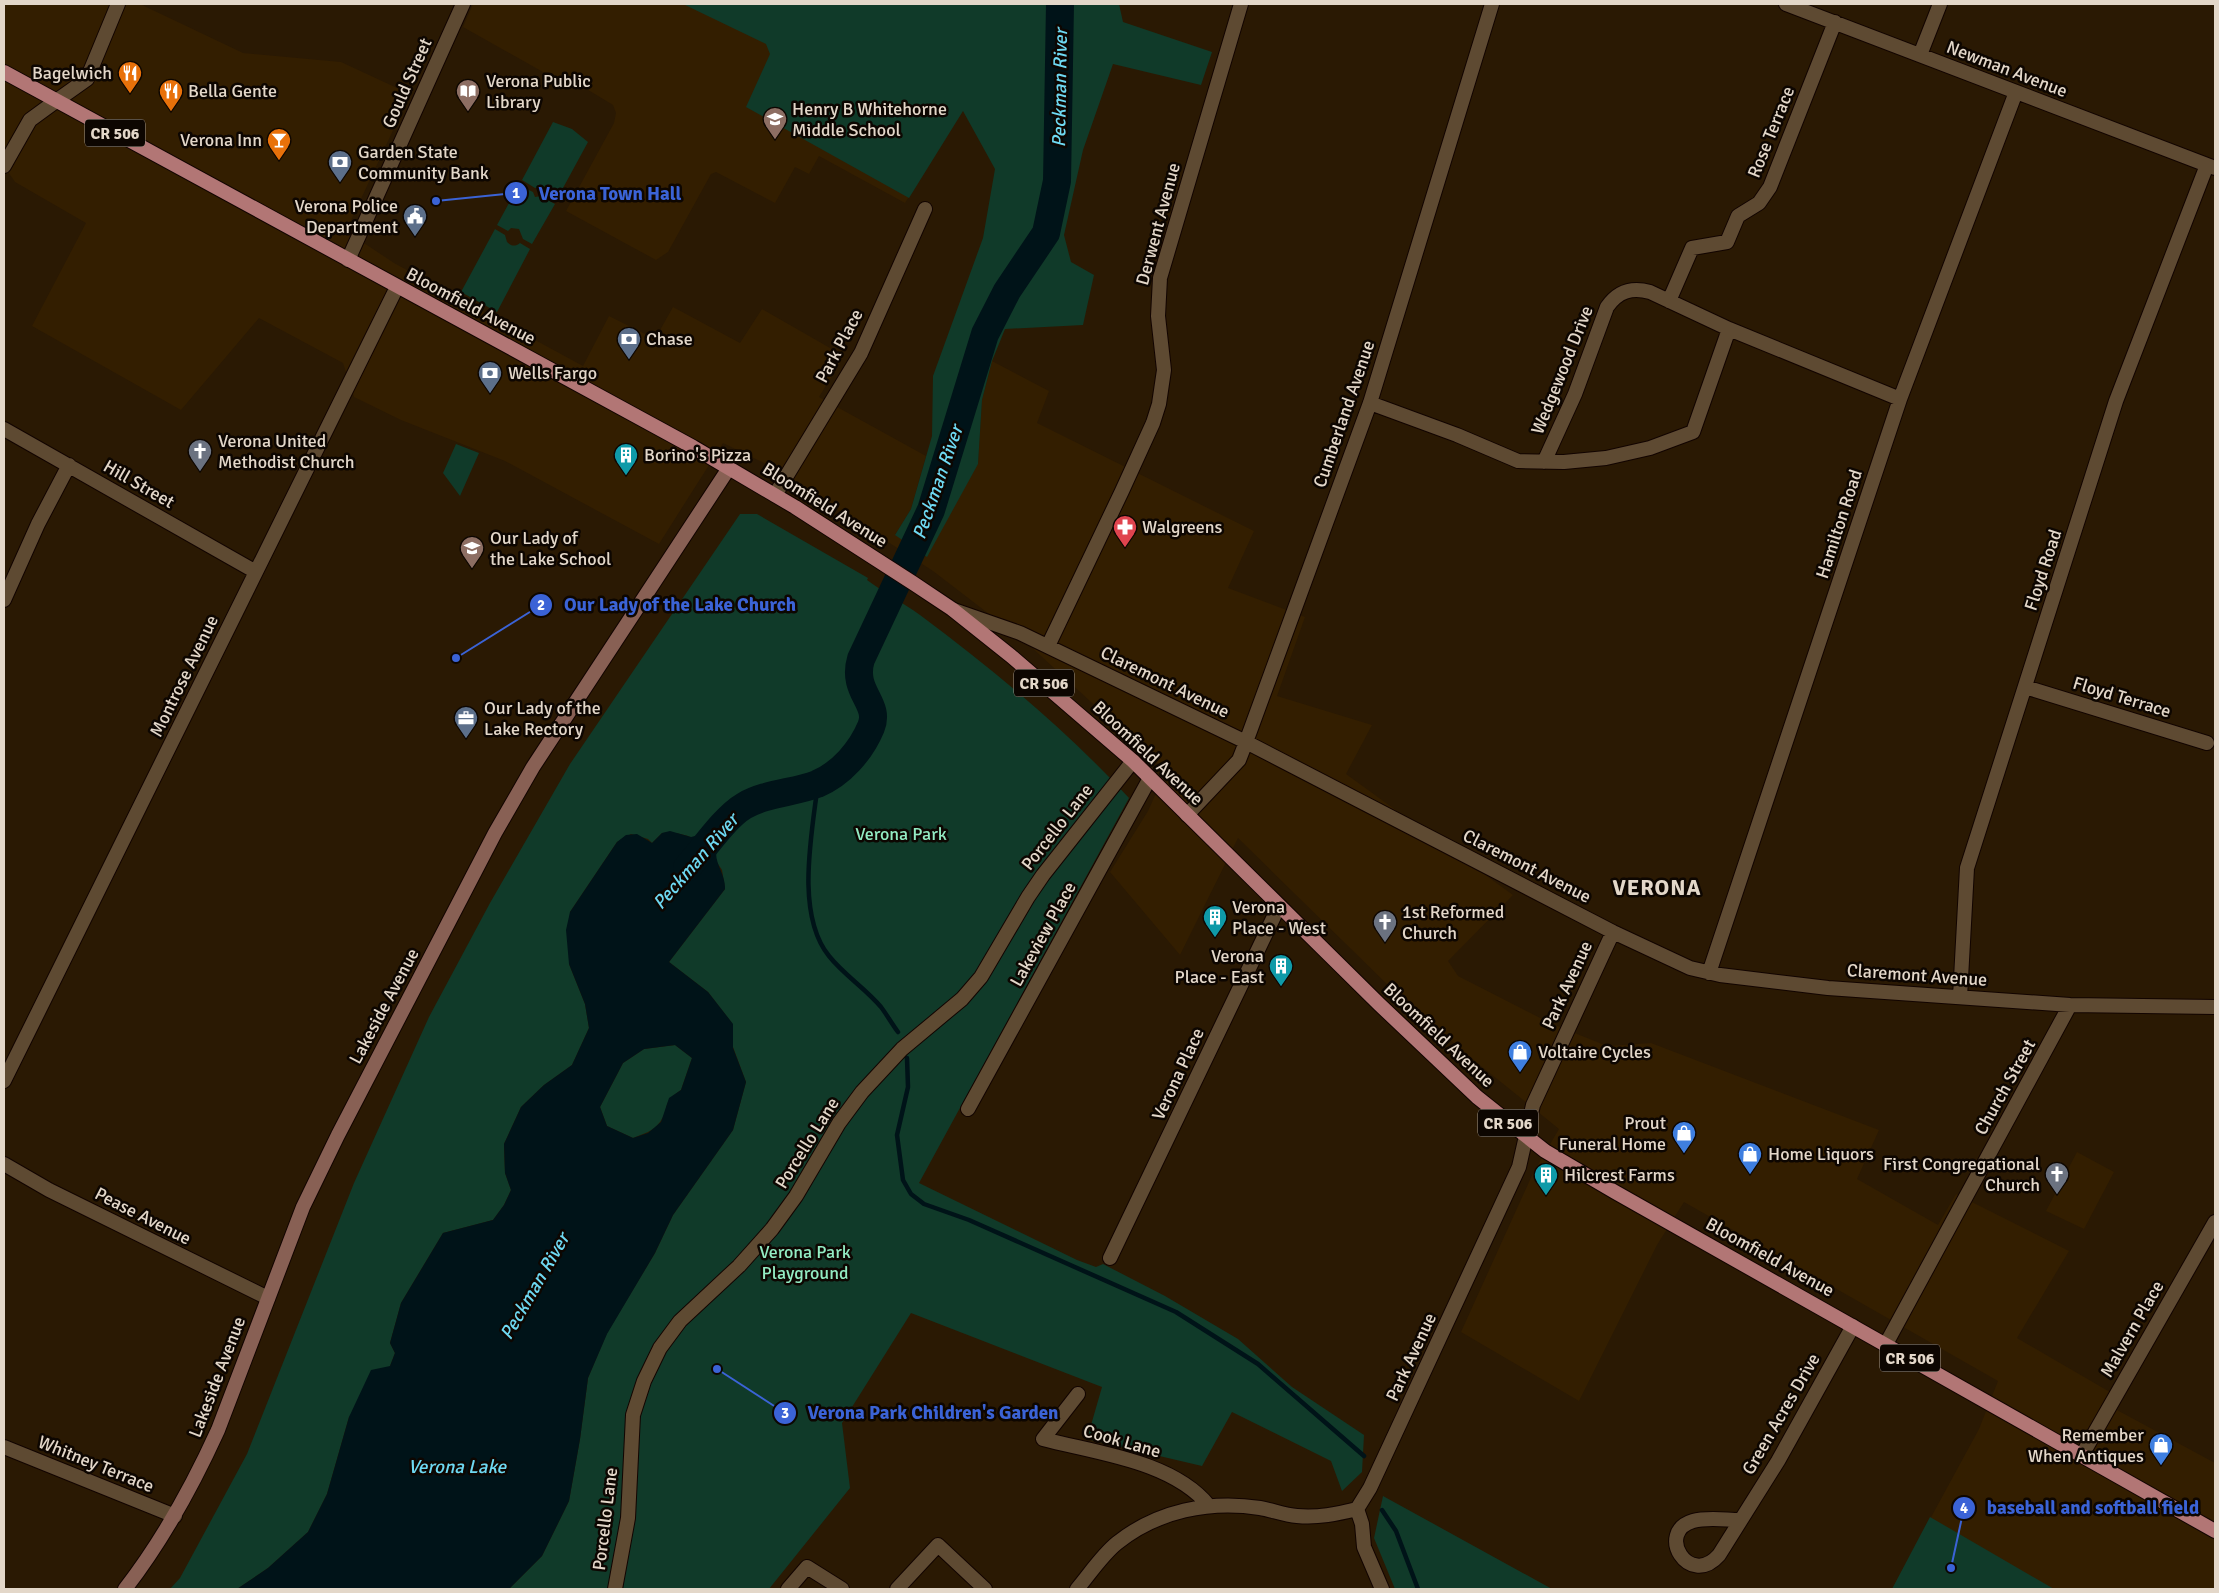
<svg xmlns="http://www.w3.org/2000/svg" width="2219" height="1593" font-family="Signika,sans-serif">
  <rect width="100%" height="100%" fill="#2a1903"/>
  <!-- built -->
  <path fill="#331e00" d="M4 4H140L243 53 341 62 410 94 346 231 394 263 583 366 609 316 655 339 673 307 740 343 762 309 844 356 819 397 926 456 911 509 895 535 978 464 982 400 992 361 1049 391 1037 423 1254 531 1228 588 1305 617 1277 696 1372 725 1346 774 1513 895 1448 961 1458 976 1550 1023 1607 1046 1651 1043 1879 1130 1857 1179 1938 1225 1956 1194 2069 1251 2017 1338 2122 1399 2117 1410 2215 1463V1589H1892L1979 1429 1998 1381 1684 1202 1657 1245 1579 1401 1461 1332 1533 1173 1559 1129 1476 1062 1396 993 1238 838 1180 955 1110 872 1148 811 1166 771 1028 644 933 571 770 466 723 443 659 544 505 461 401 420 354 397 343 363 259 318 181 410 32 326 86 223 15 182 4 166Z
    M473 4H1025V10L905 203 819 156 809 174 795 167 775 203 716 172 711 174 668 252 656 260 566 211 614 123 616 113 613 105 575 82 558 77 556 78 543 72 463 27Z
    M2077 1152 2114 1172 2084 1229 2046 1211Z"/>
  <!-- green -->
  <path fill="#103a29" d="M683 4H1119L1123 22 1212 52 1201 85 1113 64 1083 150 1064 235 1071 262 1094 275 1083 325 1005 329 992 361 982 400 978 464 927 557 895 535 911 509 932 436 933 376 983 238 995 169 963 111 909 198 746 107 770 54 766 44Z
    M553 122 572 129 588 142 557 199 543 193 540 187 535 188 522 180Z
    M519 185 533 192 535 197 541 196 555 204 532 244 523 239 519 229 511 228 508 231 497 225Z
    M495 229 505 235 507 242C511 246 515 247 520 243L530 249 497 312 461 292Z
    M456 444 479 453 460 496 443 473Z
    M740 514H757L868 578 867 580C885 593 902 602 920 615 994 670 1066 730 1129 798L919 1183 1077 1260 1096 1267 1103 1264 1165 1296 1238 1339 1292 1387 1364 1435 1362 1472 1342 1491 1331 1461 1232 1412 1202 1466 1087 1439 1102 1387 911 1313 842 1423 850 1488 769 1589H509L542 1556 569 1501 580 1439 588 1378 607 1333 655 1253 673 1215 733 1130 746 1082 733 1047 732 1023 708 992 669 962 725 889 722 870 716 861 715 852C698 839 684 831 662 833L652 843 648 839 631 834 617 842 570 912 569 964 585 1004 589 1028 572 1065 544 1085 521 1107 504 1144 505 1173 511 1190 504 1205 493 1220 443 1233 401 1303 390 1343 395 1353 390 1366 349 1417 327 1494 308 1532 268 1568 237 1589H170L180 1578 247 1454 354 1183 429 1017 490 903 570 764Z
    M675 1045 692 1058 681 1090C660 1104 671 1107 660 1122 654 1131 643 1134 633 1138L607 1126 600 1107 623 1063 644 1049Z
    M1383 1496 1552 1589H1395L1374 1538Z
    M1930 1517 2054 1589H1892Z"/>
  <!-- water -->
  <path fill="#001318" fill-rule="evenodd" d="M670 831 691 837 703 834 718 846C711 860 726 873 725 889L669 962 708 992 733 1024V1048L746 1082 733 1130 673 1215 655 1253 607 1334 588 1378 580 1439 569 1501 542 1556 509 1589H237L268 1568 308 1532 327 1494 349 1417 371 1370 390 1366 395 1353 390 1343 401 1303 443 1233 493 1220 504 1205 511 1190 505 1173 504 1144 521 1107 544 1085 572 1065 589 1028 585 1004 569 964 566 930 570 912 617 842 626 835 637 834 652 843 662 833ZM675 1045 692 1058 681 1090 669 1098 661 1122 648 1133 633 1138 607 1126 600 1107 623 1063 644 1049Z"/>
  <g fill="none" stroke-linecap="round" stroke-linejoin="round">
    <!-- stream -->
    <path stroke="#001318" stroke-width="4.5" d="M818 783C812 833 795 914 829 956 844 975 865 988 881 1007 887 1015 892 1024 898 1032
      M907 1058 908 1087 897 1135 903 1180 911 1194 924 1204 969 1220 1176 1312 1258 1364 1364 1456
      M1382 1510 1396 1531 1418 1589"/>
    <!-- river -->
    <path stroke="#001318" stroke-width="28" d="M687 868C702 851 725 817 744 806 766 793 793 793 817 784 841 774 861 751 871 727 881 703 851 692 861 659L931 510 985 334 1007 291 1046 233 1057 181 1060 4"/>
    <!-- minor casing -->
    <g stroke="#120400" stroke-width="16">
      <path id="minor" d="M1786 4 2215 168
        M1920 55 1940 4
        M4 166 30 120 56 101
        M348 260 463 4
        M1669 301 1692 248 1727 242 1738 216 1759 203 1770 187 1835 22
        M1370 403 1457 435 1518 461 1564 462 1606 458 1650 448 1693 432 1729 329
        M4 429 256 572
        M1544 462 1575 394 1607 307C1618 291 1632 287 1650 292L1729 329 1900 399
        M775 495 861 353 925 209
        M4 600 38 524 69 465
        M954 610 1020 633 1246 742 1613 932 1690 968 1720 975 1828 988 2070 1005 2215 1007
        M1048 646 1122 491 1153 423 1159 404 1164 370 1158 316 1160 278 1241 4
        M2025 687 2207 743
        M1187 815 1239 760 1246 742 1370 403 1492 4
        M1709 973 1900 399 2016 92
        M1960 997 1967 868 2116 401 2207 165
        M4 1081 397 287
        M968 1109 1150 778
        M4 1164 49 1190 268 1298
        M1110 1258 1279 906
        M1886 1344 2070 1005
        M1078 1394 1043 1439C1096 1453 1173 1461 1209 1506
        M4 1447 175 1516
        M2082 1455 2215 1222
        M1357 1509 1362 1524 1364 1547 1382 1589
        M1740 1520C1726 1520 1707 1517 1693 1521 1655 1532 1689 1589 1719 1555L1778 1461 1853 1326
        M615 1589 628 1518 633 1415 644 1381 660 1348 680 1321 739 1266 772 1229 796 1196 839 1123 862 1092 902 1049 962 999 981 977 1028 897 1043 875 1133 761
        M788 1589 807 1567 842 1589
        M897 1589 938 1545 985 1589
        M1077 1589C1089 1575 1102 1555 1117 1543 1157 1511 1209 1500 1260 1508 1272 1510 1284 1515 1297 1516 1318 1518 1337 1514 1357 1509L1370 1488 1519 1167 1533 1105 1613 932"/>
    </g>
    <!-- tertiary casing -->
    <g stroke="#120400" stroke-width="16">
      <path id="tertiary" d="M56 101 87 79 118 4"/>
    </g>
    <!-- secondary casing -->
    <g stroke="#120400" stroke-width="16">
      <path id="secondary" d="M125 1589C163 1540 192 1487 218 1430L303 1207 338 1135 495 833 533 767 729 468"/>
    </g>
    <!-- primary casing -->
    <g stroke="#120400" stroke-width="16">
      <path id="primary" d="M4 72 693 447 795 507 913 583 952 609 1011 656 1133 761 1379 1004 1477 1097 1545 1151 1615 1192 2215 1531"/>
    </g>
    <!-- minor -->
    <use href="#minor" stroke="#5e4a32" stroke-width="14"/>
    <!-- tertiary -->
    <use href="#tertiary" stroke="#5e4a32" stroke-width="14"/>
    <!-- secondary -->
    <use href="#secondary" stroke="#886054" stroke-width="14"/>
    <!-- primary -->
    <use href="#primary" stroke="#b27675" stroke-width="14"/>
  </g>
  <!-- icons -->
  <defs>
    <g id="restaurant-pin" transform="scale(1.25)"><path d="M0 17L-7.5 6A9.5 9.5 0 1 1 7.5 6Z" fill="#e8710a" stroke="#0d0601"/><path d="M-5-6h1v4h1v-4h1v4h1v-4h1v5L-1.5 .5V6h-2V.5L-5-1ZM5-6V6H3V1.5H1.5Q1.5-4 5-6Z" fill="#fff"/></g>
    <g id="library-pin" transform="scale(1.25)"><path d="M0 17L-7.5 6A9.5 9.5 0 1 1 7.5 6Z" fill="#8d6e63" stroke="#0d0601"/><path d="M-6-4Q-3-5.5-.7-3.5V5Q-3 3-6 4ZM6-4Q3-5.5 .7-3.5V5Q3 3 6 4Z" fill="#fff"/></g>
    <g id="school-pin" transform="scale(1.25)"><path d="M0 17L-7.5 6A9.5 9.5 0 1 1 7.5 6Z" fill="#8d6e63" stroke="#0d0601"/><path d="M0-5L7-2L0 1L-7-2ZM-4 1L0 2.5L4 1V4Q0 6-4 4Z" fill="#fff"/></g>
    <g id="bar-pin" transform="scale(1.25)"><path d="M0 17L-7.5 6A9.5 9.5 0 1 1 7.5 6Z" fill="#e8710a" stroke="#0d0601"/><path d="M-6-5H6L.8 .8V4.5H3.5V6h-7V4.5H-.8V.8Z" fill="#fff"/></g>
    <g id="bank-pin" transform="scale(1.25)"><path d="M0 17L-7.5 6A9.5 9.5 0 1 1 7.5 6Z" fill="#5c6f8a" stroke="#0d0601"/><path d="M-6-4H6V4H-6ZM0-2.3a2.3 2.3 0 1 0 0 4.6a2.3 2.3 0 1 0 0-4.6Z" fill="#fff"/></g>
    <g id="civic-pin" transform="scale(1.25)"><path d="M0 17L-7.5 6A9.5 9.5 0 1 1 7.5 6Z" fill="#5c6f8a" stroke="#0d0601"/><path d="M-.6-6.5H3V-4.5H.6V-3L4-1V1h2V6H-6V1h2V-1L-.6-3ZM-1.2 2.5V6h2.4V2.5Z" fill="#fff"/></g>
    <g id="church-pin" transform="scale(1.25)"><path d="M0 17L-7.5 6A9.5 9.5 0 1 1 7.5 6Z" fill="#6b7280" stroke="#0d0601"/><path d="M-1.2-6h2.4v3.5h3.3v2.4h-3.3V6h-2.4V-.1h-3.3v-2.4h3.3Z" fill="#fff"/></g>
    <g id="building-pin" transform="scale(1.25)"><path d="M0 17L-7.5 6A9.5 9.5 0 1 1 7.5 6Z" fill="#0f9aa8" stroke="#0d0601"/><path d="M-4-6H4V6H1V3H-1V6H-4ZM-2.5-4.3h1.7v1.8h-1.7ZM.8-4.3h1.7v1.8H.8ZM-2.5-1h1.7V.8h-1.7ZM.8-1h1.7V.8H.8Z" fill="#fff"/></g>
    <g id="pharmacy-pin" transform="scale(1.25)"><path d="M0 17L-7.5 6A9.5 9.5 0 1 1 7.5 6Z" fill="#e0444e" stroke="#0d0601"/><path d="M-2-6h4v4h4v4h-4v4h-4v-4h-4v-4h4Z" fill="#fff"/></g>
    <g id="office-pin" transform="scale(1.25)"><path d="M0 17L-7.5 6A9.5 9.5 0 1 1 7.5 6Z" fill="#5c6f8a" stroke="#0d0601"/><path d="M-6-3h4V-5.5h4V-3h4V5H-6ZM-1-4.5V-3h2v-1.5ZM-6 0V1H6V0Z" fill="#fff"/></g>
    <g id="shop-pin" transform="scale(1.25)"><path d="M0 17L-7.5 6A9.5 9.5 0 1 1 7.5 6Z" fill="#3f7fe0" stroke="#0d0601"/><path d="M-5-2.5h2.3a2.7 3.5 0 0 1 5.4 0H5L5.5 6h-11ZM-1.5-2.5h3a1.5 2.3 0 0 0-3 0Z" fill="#fff"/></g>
  </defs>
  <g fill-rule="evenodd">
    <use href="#restaurant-pin" x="130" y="73"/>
    <use href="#restaurant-pin" x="171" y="91"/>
    <use href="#library-pin" x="468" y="91"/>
    <use href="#school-pin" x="775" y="119"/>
    <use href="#bar-pin" x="279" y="140"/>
    <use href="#bank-pin" x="340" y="162"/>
    <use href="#civic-pin" x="415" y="216"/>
    <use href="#bank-pin" x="629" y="339"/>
    <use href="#bank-pin" x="490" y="373"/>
    <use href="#church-pin" x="200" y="451"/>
    <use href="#building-pin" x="626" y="455"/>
    <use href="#pharmacy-pin" x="1125" y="527"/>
    <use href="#school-pin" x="472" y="548"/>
    <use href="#office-pin" x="466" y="718"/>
    <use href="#building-pin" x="1215" y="917"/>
    <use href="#church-pin" x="1385" y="922"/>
    <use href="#building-pin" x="1281" y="966"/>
    <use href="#shop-pin" x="1520" y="1052"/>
    <use href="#shop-pin" x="1684" y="1133"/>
    <use href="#shop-pin" x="1750" y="1154"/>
    <use href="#church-pin" x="2057" y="1174"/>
    <use href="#building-pin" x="1546" y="1175"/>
    <use href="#shop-pin" x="2161" y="1445"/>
  </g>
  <g text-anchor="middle" stroke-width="5" stroke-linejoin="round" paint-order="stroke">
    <!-- shield labels -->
    <g fill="#0d0601" stroke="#a3988d" stroke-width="1">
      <rect x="85" y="119.5" width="60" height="27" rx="4"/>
      <rect x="1014" y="669.5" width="60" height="27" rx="4"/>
      <rect x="1478" y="1109.5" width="60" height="27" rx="4"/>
      <rect x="1880" y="1344.5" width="60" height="27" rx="4"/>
    </g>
    <g font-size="16" font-weight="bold" fill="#e3d7c9">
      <text x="115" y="139">CR 506</text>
      <text x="1044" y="689">CR 506</text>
      <text x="1508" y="1129">CR 506</text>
      <text x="1910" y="1364">CR 506</text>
    </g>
    <!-- street labels -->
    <g font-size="18" fill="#e3d7c9" stroke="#0d0601">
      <text transform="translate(2007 69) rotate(21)" y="6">Newman Avenue</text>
      <text transform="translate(407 83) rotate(-66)" y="6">Gould Street</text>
      <text transform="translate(1771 132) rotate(-68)" y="6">Rose Terrace</text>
      <text transform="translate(1158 224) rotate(-75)" y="6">Derwent Avenue</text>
      <text transform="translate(471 306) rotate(28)" y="6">Bloomfield Avenue</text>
      <text transform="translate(839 346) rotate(-62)" y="6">Park Place</text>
      <text transform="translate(1562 370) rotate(-68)" y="6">Wedgewood Drive</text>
      <text transform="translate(1344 414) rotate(-71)" y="6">Cumberland Avenue</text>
      <text transform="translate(139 484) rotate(30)" y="6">Hill Street</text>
      <text transform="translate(825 505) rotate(32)" y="6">Bloomfield Avenue</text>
      <text transform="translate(1839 524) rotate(-72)" y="6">Hamilton Road</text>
      <text transform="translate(2043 570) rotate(-72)" y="6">Floyd Road</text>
      <text transform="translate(184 676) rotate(-64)" y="6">Montrose Avenue</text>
      <text transform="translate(1165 682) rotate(26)" y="6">Claremont Avenue</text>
      <text transform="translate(2122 697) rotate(17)" y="6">Floyd Terrace</text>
      <text transform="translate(1148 753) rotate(43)" y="6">Bloomfield Avenue</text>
      <text transform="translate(1057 827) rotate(-52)" y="6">Porcello Lane</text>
      <text transform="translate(1527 866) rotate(27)" y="6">Claremont Avenue</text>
      <text transform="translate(1043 934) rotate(-61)" y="6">Lakeview Place</text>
      <text transform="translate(1917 975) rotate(4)" y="6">Claremont Avenue</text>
      <text transform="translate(1567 985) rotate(-65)" y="6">Park Avenue</text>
      <text transform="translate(384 1006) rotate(-62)" y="6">Lakeside Avenue</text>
      <text transform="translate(1439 1035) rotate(43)" y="6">Bloomfield Avenue</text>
      <text transform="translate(1178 1074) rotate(-65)" y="6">Verona Place</text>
      <text transform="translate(2005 1087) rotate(-61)" y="6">Church Street</text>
      <text transform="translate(807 1143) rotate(-58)" y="6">Porcello Lane</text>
      <text transform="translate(143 1216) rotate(27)" y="6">Pease Avenue</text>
      <text transform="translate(1770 1257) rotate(29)" y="6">Bloomfield Avenue</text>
      <text transform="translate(2132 1329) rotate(-60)" y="6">Malvern Place</text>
      <text transform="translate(1411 1357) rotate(-65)" y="6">Park Avenue</text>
      <text transform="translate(217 1377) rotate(-69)" y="6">Lakeside Avenue</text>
      <text transform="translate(1781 1414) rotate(-60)" y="6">Green Acres Drive</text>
      <text transform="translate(1122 1441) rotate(16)" y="6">Cook Lane</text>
      <text transform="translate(96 1464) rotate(22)" y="6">Whitney Terrace</text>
      <text transform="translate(605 1519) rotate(-83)" y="6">Porcello Lane</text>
    </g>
    <!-- poi labels -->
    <g font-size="18" fill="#e3d7c9" stroke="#0d0601" text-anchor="start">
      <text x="112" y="79" text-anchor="end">Bagelwich</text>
      <text x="486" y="87">Verona Public<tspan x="486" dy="21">Library</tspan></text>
      <text x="188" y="97">Bella Gente</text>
      <text x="792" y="115">Henry B Whitehorne<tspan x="792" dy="21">Middle School</tspan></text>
      <text x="262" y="146" text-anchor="end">Verona Inn</text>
      <text x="358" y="158">Garden State<tspan x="358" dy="21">Community Bank</tspan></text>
      <text x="398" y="212" text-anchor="end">Verona Police<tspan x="398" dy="21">Department</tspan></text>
      <text x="646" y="345">Chase</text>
      <text x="508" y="379">Wells Fargo</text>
      <text x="218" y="447">Verona United<tspan x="218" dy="21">Methodist Church</tspan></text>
      <text x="644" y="461">Borino's Pizza</text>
      <text x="1142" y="533">Walgreens</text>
      <text x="490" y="544">Our Lady of<tspan x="490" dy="21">the Lake School</tspan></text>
      <text x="484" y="714">Our Lady of the<tspan x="484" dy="21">Lake Rectory</tspan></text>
      <text x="1232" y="913">Verona<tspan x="1232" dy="21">Place - West</tspan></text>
      <text x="1402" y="918">1st Reformed<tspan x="1402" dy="21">Church</tspan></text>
      <text x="1264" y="962" text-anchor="end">Verona<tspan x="1264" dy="21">Place - East</tspan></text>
      <text x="1538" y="1058">Voltaire Cycles</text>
      <text x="1666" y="1129" text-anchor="end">Prout<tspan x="1666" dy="21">Funeral Home</tspan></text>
      <text x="1768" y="1160">Home Liquors</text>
      <text x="2040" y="1170" text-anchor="end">First Congregational<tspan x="2040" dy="21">Church</tspan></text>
      <text x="1564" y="1181">Hilcrest Farms</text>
      <text x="2144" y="1441" text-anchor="end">Remember<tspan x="2144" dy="21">When Antiques</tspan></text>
    </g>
    <!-- park labels -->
    <g font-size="18" fill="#93ecc3" stroke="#0d0601">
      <text x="901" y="840">Verona Park</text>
      <text x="805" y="1258">Verona Park<tspan x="805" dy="21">Playground</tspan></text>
    </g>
    <!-- water labels -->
    <g font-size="19" font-style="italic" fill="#6ed9f2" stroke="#0d0601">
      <text transform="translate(1059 88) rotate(-89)" y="7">Peckman River</text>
      <text transform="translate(937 482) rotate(-71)" y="7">Peckman River</text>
      <text transform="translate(695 861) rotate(-49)" y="7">Peckman River</text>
      <text transform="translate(534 1286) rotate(-60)" y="7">Peckman River</text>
      <text x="457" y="1473">Verona Lake</text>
    </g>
    <!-- district labels -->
    <g font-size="22" font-weight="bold" letter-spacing="1" fill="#e3d7c9" stroke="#0d0601">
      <text x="1657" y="895">VERONA</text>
    </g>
  </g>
  <!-- callouts -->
  <path fill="none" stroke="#3b63d6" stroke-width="2" d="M436 201L516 193M456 658L541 605M717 1369L785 1413M1951 1568L1964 1508"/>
  <g fill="#3b63d6" stroke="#0d0601" stroke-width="2">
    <circle cx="436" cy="201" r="5"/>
    <circle cx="456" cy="658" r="5"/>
    <circle cx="717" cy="1369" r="5"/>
    <circle cx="1951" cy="1568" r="5"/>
    <circle cx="516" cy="193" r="12"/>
    <circle cx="541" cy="605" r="12"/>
    <circle cx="785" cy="1413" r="12"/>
    <circle cx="1964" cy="1508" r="12"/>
  </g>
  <g font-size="15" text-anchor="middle" font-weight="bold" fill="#fff">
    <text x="516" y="198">1</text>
    <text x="541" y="610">2</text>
    <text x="785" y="1418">3</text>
    <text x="1964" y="1513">4</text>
  </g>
  <g font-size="19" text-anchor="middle" font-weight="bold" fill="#3b63d6" stroke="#0d0601" stroke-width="5" stroke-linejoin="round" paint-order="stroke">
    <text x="610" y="200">Verona Town Hall</text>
    <text x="680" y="611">Our Lady of the Lake Church</text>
    <text x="933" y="1419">Verona Park Children's Garden</text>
    <text x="2093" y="1514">baseball and softball field</text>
  </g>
  <!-- border -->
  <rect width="2219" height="1593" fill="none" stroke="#e3d7c9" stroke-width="10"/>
</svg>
